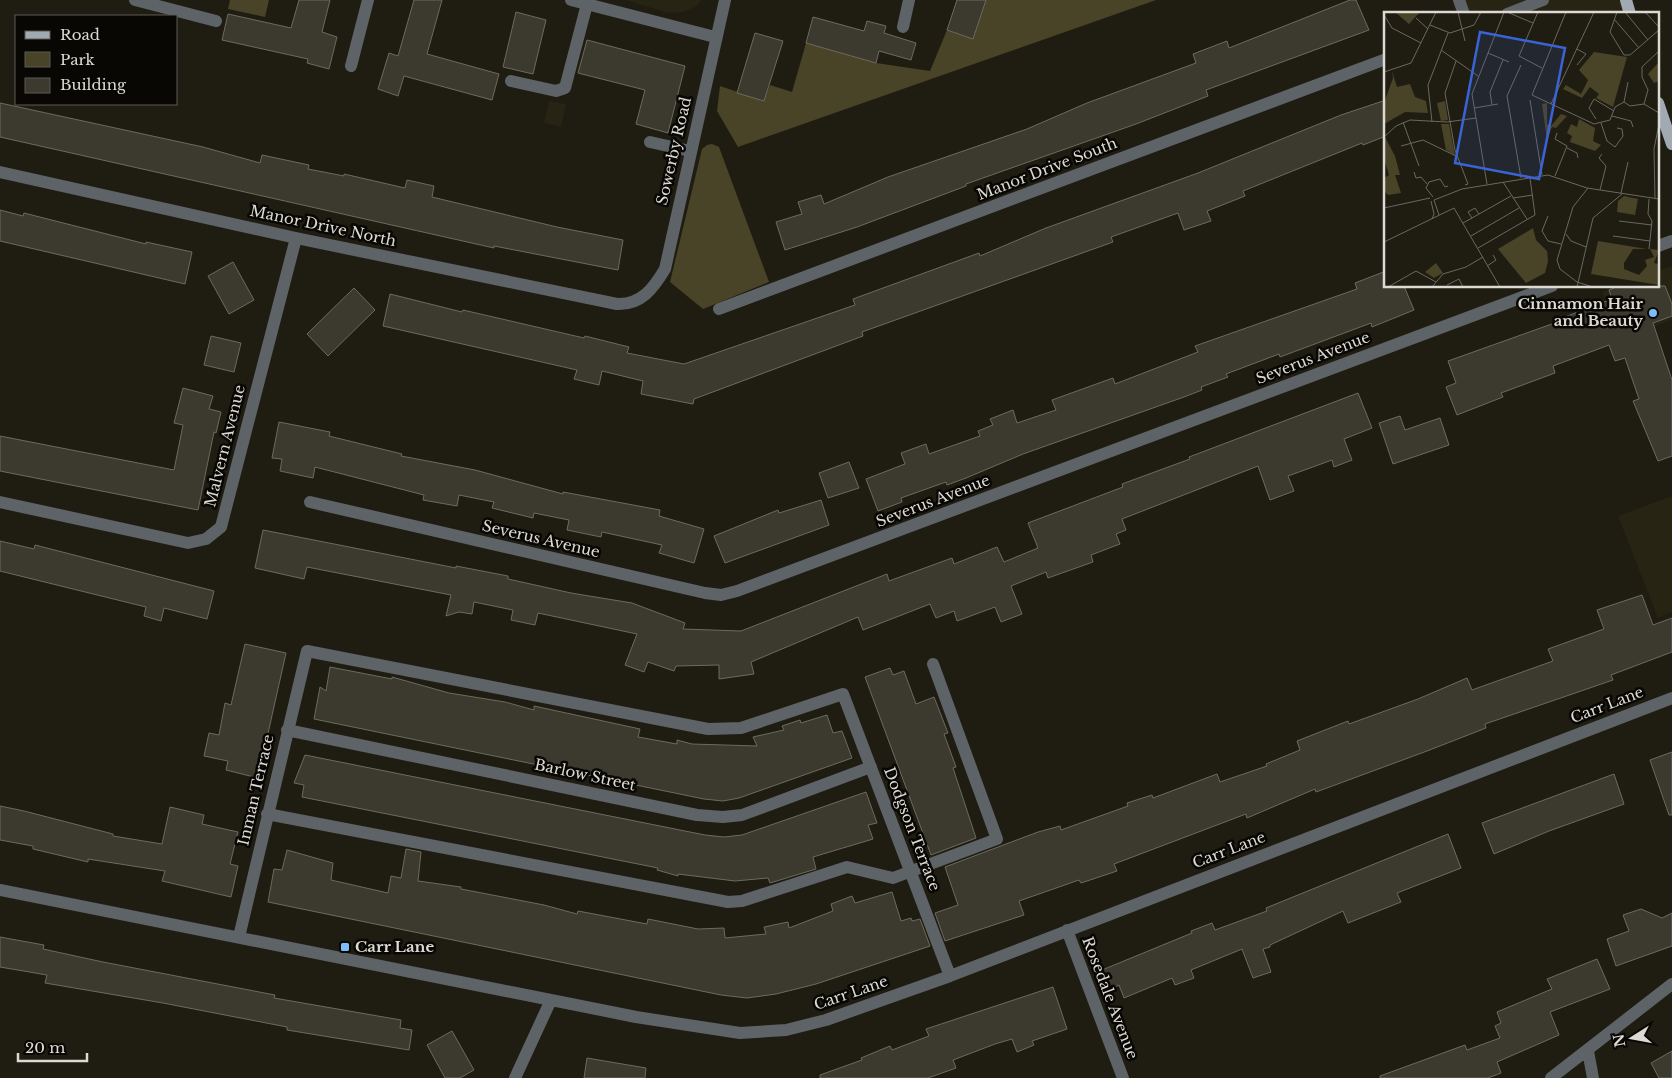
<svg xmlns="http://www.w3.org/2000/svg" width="1672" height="1078" font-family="'Libre Baskerville',serif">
  <rect width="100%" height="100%" fill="#1f1d12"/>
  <!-- built -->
  <path fill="#272413" d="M626 0H702L695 7 683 12 668 13Z
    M1456 0H1626L1630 14H1459Z
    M549 101 566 104 561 127 544 123Z
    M1672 266V320L1623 338 1602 292 1617 286H1658V271Z
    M1672 496V612L1658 618 1618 516Z"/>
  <!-- green -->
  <path fill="#494327" d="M230 0H269L265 17 228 9Z
    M986 0H1156L738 147 717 111 720 86 764 101 770 85 792 92 806 43 876 63 930 71 947 30 973 39Z
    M712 144 719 147 769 282 703 309 670 282 702 149 707 145Z"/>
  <!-- building -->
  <path fill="#3c392e" stroke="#6d6b5e" d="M299 0H330L322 32 337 37 329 69 307 63 308 59 222 40 228 14 291 28Z
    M414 0H442L427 54 499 74 492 100 404 76 398 96 378 89 389 53 398 56Z
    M957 0H986L973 39 947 30Z
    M1350 0H1356L1369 30 1206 90 1208 96 1136 124 966 184V186L857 227 785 250 776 222 802 214 798 202 821 195 824 204 888 177 1027 129 1087 103 1196 63 1193 54 1227 41 1229 48Z
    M516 12 546 20 533 74 503 67Z
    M813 17 864 31 867 21 886 26 884 33 916 43 911 60 879 51 876 63 806 43Z
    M755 33 783 41 764 101 737 93Z
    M587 40 685 66 668 133 636 124 645 90 578 73Z
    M1386 100V136L1363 145 1362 143 1243 191 1245 196 1207 211 1211 221 1184 230 1178 213 1111 237 1113 242 862 332 863 336 694 399 693 404 641 394 643 381 602 371 599 385 574 379 577 370 383 326 390 294 462 312 463 310 584 338 585 336 629 347 627 353 684 364 855 305 853 299 979 253 980 256 1046 228 1198 173 1341 115Z
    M0 103 203 147 260 163 262 155 309 165 308 169 344 176V174L405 188 407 180 434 186 432 197 557 227 623 240 618 270 494 246V248L0 137Z
    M0 210 23 216 24 213 146 244V242L192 252 185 284 0 241Z
    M233 262 254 300 229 314 208 276Z
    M1386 271V286H1404L1414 310 1372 327 1371 323 1280 357 1279 354 1226 374 1228 377 1201 387 1202 390 1184 397 1023 454 966 478 947 485 946 482 901 498 902 502 878 511 866 479 905 464 901 453 926 444 929 454 980 436 978 431 993 425 990 419 1013 410 1017 423 1056 410 1052 400 1113 378 1115 384 1198 352 1195 346 1357 289 1355 283Z
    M1618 286H1665L1672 304V316L1653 323 1672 380V456L1658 461 1633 401 1639 399 1625 358 1615 361 1609 345 1553 366 1555 373 1501 393 1503 397 1457 415 1446 387 1456 383 1448 361 1563 320 1562 318 1612 299 1609 290Z
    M354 288 375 310 328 356 307 334Z
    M211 336 241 343 234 372 204 365Z
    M183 388 213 396 209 409 221 412 216 433 214 432 198 510 0 471V436L174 470 183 425 174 423Z
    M1358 393 1372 428 1344 439 1352 460 1334 467 1332 460 1288 476 1294 491 1270 500 1258 466 1122 519 1126 530 1116 534 1120 544 1091 555 1093 562 1048 578 1046 572 1011 586 1022 614 1001 622 995 607 957 621 954 611 936 618 930 604 863 630 858 617 751 662 754 674 719 679V665L676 666 674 671 648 662 644 672 625 665 637 634 538 613 535 625 511 620 513 610 474 602 472 614 459 612 446 616 451 595 307 567 304 579 255 568 263 530 456 568V566L508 576V579L571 593 632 603 685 623 683 629 741 631 887 574 889 581 952 558 954 564 997 547 1004 562 1038 548 1028 523 1123 487 1122 484 1190 459 1189 457Z
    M1400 416 1405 430 1440 418 1449 445 1393 464 1379 423Z
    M279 422 330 432 329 436 402 454 401 456 475 470 563 494V492L660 510 659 516 704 529 694 563 659 553 662 545 602 532 601 537 567 530 569 520 534 513 533 518 492 508 494 502 459 495 457 506 423 500 424 495 315 467 313 478 280 471 282 459 272 458Z
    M849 462 859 488 828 498 819 473Z
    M821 500 829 525 725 563 714 536 778 510 779 513Z
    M0 541 34 549 35 545 214 591 207 619 164 608 161 621 144 616 146 607 0 571Z
    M1642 595 1653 625 1672 618V652L1611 675 1613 680 1485 724 1486 728 1427 751 1316 792 1315 789 1247 818 1246 814 1114 864 1117 871 1081 883 1079 880 1019 901 1024 915 945 941 935 913 958 905 945 867 1038 832 1060 826 1061 830 1128 806 1127 803 1152 795 1153 798 1217 774 1220 782 1267 766 1266 764 1300 750 1297 741 1348 721 1349 724 1418 699 1467 678 1472 690 1553 661 1548 649 1604 629 1597 610Z
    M245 644 286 653 258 778 226 770 228 761 204 756 209 733 219 735 225 703 231 705Z
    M330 667 392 679V677L449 693 505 702 534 710V706L640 729 638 737 677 744V740L692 744 757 746 753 737 784 730 782 726 800 720 801 723 827 715 833 733 842 731 852 758 739 798 723 801 704 799 314 719 320 687 326 691Z
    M890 668 893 675 904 671 916 704 934 697 948 733 944 734 956 767 953 768 976 838 931 855 865 677Z
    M1672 752V815H1669L1650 760Z
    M305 755 705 835 724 837 742 835 866 792 877 823 868 825 873 839 813 857 816 869 770 883 768 878 735 881 678 874V876L657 870 658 868 302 797 304 785 294 783Z
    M1614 774 1624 804 1549 831 1494 854 1482 823Z
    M0 806 24 811 113 834V836L162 844 170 807 204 815 202 824 238 832 230 864 238 866 231 897 162 881 165 871 88 859V862L33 849V846L0 840Z
    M1448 834 1461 868 1397 893 1401 902 1348 923 1343 911 1270 945V947L1263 949 1271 972 1253 978 1242 949 1191 970 1194 978 1175 985 1172 978 1124 998 1119 985 1110 989 1102 970 1192 933 1191 931 1212 923 1215 930 1267 911 1266 908Z
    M406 849 421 852 418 881 461 887V889L544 905 577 914 578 911 647 924 648 919 698 929 724 928 725 938 766 934 764 927 788 922 789 928 833 911 831 904 852 896 855 903 892 892 901 921 911 918 912 921 920 919 930 946 816 984 776 994 747 998 721 995 268 902 274 869 282 870 287 850 333 863 331 880 388 893 391 876 401 878Z
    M1641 909 1662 918 1672 913V946L1616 966 1607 939 1629 931 1623 915Z
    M0 937 44 945 43 949 103 962 275 995 274 998 401 1020 400 1028 412 1030 409 1050 287 1030V1027L163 1003 45 983 47 975 0 967Z
    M1597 959 1610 989 1550 1012 1559 1035 1497 1062 1501 1073 1488 1078H1380V1076L1465 1045 1467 1050 1500 1038 1495 1026 1501 1023 1497 1012 1552 989 1547 979Z
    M1053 987 1067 1029 1032 1041 1034 1045 1017 1052 1012 1039 995 1044 953 1060 956 1068 928 1078H820V1075L862 1060 861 1058 890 1046 892 1050 929 1036 926 1029Z
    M452 1031 474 1070 460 1078H445L427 1045Z
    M1672 1051V1078H1659L1651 1063Z
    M587 1058 646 1068 645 1078H584Z"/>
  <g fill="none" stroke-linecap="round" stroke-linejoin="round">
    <!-- minor -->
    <path stroke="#5e6367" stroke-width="12" d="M135 0 216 21
      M571 0 715 37
      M1459 0 1464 14
      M1507 14 1543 0
      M903 27 909 0
      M351 66 368 0
      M511 81 556 91 565 88 587 4
      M650 142 690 151
      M0 172 296 238 617 304C641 305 653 289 665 269L725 0
      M1658 246 1672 241
      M719 309 1386 59
      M0 502 188 543 206 539 221 527 296 238
      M310 502 705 593 721 595 737 591 1552 286
      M287 730 697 815 723 817 742 815 871 767
      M267 814 728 902 742 901 847 867 893 878 997 839 933 664
      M0 890 636 1017 740 1033 786 1030 826 1020 950 976 1672 698
      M1067 930 1123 1078
      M239 937 307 651 708 729 741 728 843 694 950 976
      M1588 1051 1593 1078
      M515 1078 550 1002
      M1551 1078 1672 984"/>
    <!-- major -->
    <path stroke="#a1aab3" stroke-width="12" d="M1626 0 1630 14
      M1658 103 1672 144"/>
  </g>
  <!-- markers -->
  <g fill="#7ebdf9" stroke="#080704" stroke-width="2">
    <circle cx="1653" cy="313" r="5"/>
    <rect x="340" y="942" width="10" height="10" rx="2.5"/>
  </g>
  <g text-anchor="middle" stroke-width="5" stroke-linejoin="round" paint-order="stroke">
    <!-- street labels -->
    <g font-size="15" fill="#dcdad3" stroke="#080704">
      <text transform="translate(674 151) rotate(-77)" y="5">Sowerby Road</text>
      <text transform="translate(1047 169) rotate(-21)" y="5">Manor Drive South</text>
      <text transform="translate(323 226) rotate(12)" y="5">Manor Drive North</text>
      <text transform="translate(1313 358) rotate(-21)" y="5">Severus Avenue</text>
      <text transform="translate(225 446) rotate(-76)" y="5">Malvern Avenue</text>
      <text transform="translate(933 501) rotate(-21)" y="5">Severus Avenue</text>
      <text transform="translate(541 539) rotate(13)" y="5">Severus Avenue</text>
      <text transform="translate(1607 705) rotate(-21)" y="5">Carr Lane</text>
      <text transform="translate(585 775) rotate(12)" y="5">Barlow Street</text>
      <text transform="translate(256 790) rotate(-77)" y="5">Inman Terrace</text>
      <text transform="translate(912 829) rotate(69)" y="5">Dodgson Terrace</text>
      <text transform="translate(1229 850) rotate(-21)" y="5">Carr Lane</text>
      <text transform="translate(851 993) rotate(-19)" y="5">Carr Lane</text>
      <text transform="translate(1110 998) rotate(69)" y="5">Rosedale Avenue</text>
    </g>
    <!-- poi labels -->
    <g font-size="15" font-weight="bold" fill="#dcdad3" stroke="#080704" text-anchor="end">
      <text x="1643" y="309">Cinnamon Hair<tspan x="1643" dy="17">and Beauty</tspan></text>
      <text x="355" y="952" text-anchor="start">Carr Lane</text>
    </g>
  </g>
  <!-- overview -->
  <g transform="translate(1384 12)">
    <rect width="275" height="275" fill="#1f1d12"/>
    <path d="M11 0H36L25 12ZM210 40 243 45 229 95 212 86 215 82 206 75 198 86 179 77 182 73 197 82 204 68 195 58ZM275 50V69L270 71 264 62ZM8 59 13 75 26 72 31 85 42 89 44 101 21 100 0 112V91L9 66ZM61 89 64 108 57 109 53 91ZM163 91V112L167 114 177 102 183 104 172 116 168 115 163 128 158 92ZM195 107 211 116 209 129 217 133 211 139 186 130 188 124 183 121 187 112 193 115ZM57 112H65L71 143 62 138ZM1 125 11 144 16 163H11L17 181 4 183 0 179V166L5 163 0 147ZM240 184 254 187 251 203 233 200 234 189ZM149 216 152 228 163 239 164 249 161 261 142 271 114 237ZM214 229 263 237H249L240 251V257L255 263 263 254 261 248 270 245 266 237 275 238 270 251 275 252V273L207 262ZM52 251 59 261 50 266 41 260Z" fill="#494327"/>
    <path fill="none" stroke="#6b695f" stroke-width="1" d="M74 0 81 29M123 0 149 11M154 0 135 44 158 56M182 0 148 83 210 112 226 108 231 95 240 90M233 0 226 20 240 43H246L275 18M241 0 264 28M261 0 275 15M0 3 8 16 37 31M32 6 44 17M230 7 255 36M46 13 66 21 90 13 97 0M57 38 94 64M104 41 125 50M72 49 61 81 71 138 84 172 81 173M137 53 123 84 137 166M193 53 202 42 193 37M0 60 27 51 52 0M146 88 158 163M240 90 246 94 260 92 275 101M240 90 244 70M167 92 210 0M260 92 264 78 258 65V55L275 39M108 93 106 80 119 48M90 96 114 92M228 104 247 109 249 115M212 107 205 96 210 87 230 99M19 110 35 154M48 110 44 73 64 21M217 111 223 129 231 135 239 124 238 117 233 116M0 125 12 114 26 108 63 110 92 106M17 134 39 128 74 145M183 136 193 141 194 146M30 160 32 166 37 165 43 172M171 164 183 134 171 127 173 121M119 170 143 207M103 172 88 82 120 0M204 176 189 195 173 248 176 257 193 270 209 275M216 178 222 154 215 146 218 142M237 181 244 150M49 185 42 176 45 170 56 167 61 175 64 174M129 186 149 183M271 187 270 137 275 112M50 188 55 203M50 188 78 177 164 163 203 176 275 187M47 189 50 202 48 207M0 196 46 186M164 204 158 219 164 229 177 232M88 206 84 200 91 196 95 202M235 209 268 213M79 211 127 184M182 222 187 229 202 235M87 224 135 196M229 224 266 229M0 230 70 196 116 275M94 236 151 203 146 166M265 237 268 209 264 202 265 187M103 254 112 248 109 243M63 273 75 267 79 275M4 275 32 259 52 270M48 275 59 262 82 255 99 245M193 275 209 206 238 182"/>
    <path fill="#3a63d7" fill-opacity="0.15" stroke="#3a63d7" stroke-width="2.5" d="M96 20 181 36 155 167 71 151Z"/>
    <rect width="275" height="275" fill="none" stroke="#dcdad3" stroke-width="2.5"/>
  </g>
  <!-- legend -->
  <rect x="15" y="15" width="162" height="90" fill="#080704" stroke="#5d5b57"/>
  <rect x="25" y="31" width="25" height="8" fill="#a1aab3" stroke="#5d5b57"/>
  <text x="60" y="40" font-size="15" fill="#dcdad3">Road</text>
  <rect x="25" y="52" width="25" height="15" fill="#494327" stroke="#5d5b57"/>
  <text x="60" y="65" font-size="15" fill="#dcdad3">Park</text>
  <rect x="25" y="78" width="25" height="15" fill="#3c392e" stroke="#5d5b57"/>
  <text x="60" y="90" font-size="15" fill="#dcdad3">Building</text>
  <!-- north arrow -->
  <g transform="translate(1632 1038) rotate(259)" stroke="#080704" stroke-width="4" paint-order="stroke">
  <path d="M0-4L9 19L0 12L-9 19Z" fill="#dcdad3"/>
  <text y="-8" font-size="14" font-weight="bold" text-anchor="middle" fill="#dcdad3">N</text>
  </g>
  <!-- scale -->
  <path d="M18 1053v8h69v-8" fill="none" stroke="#dcdad3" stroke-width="2.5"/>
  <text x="25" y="1053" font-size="15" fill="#dcdad3" stroke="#080704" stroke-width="4" paint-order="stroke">20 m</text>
</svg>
